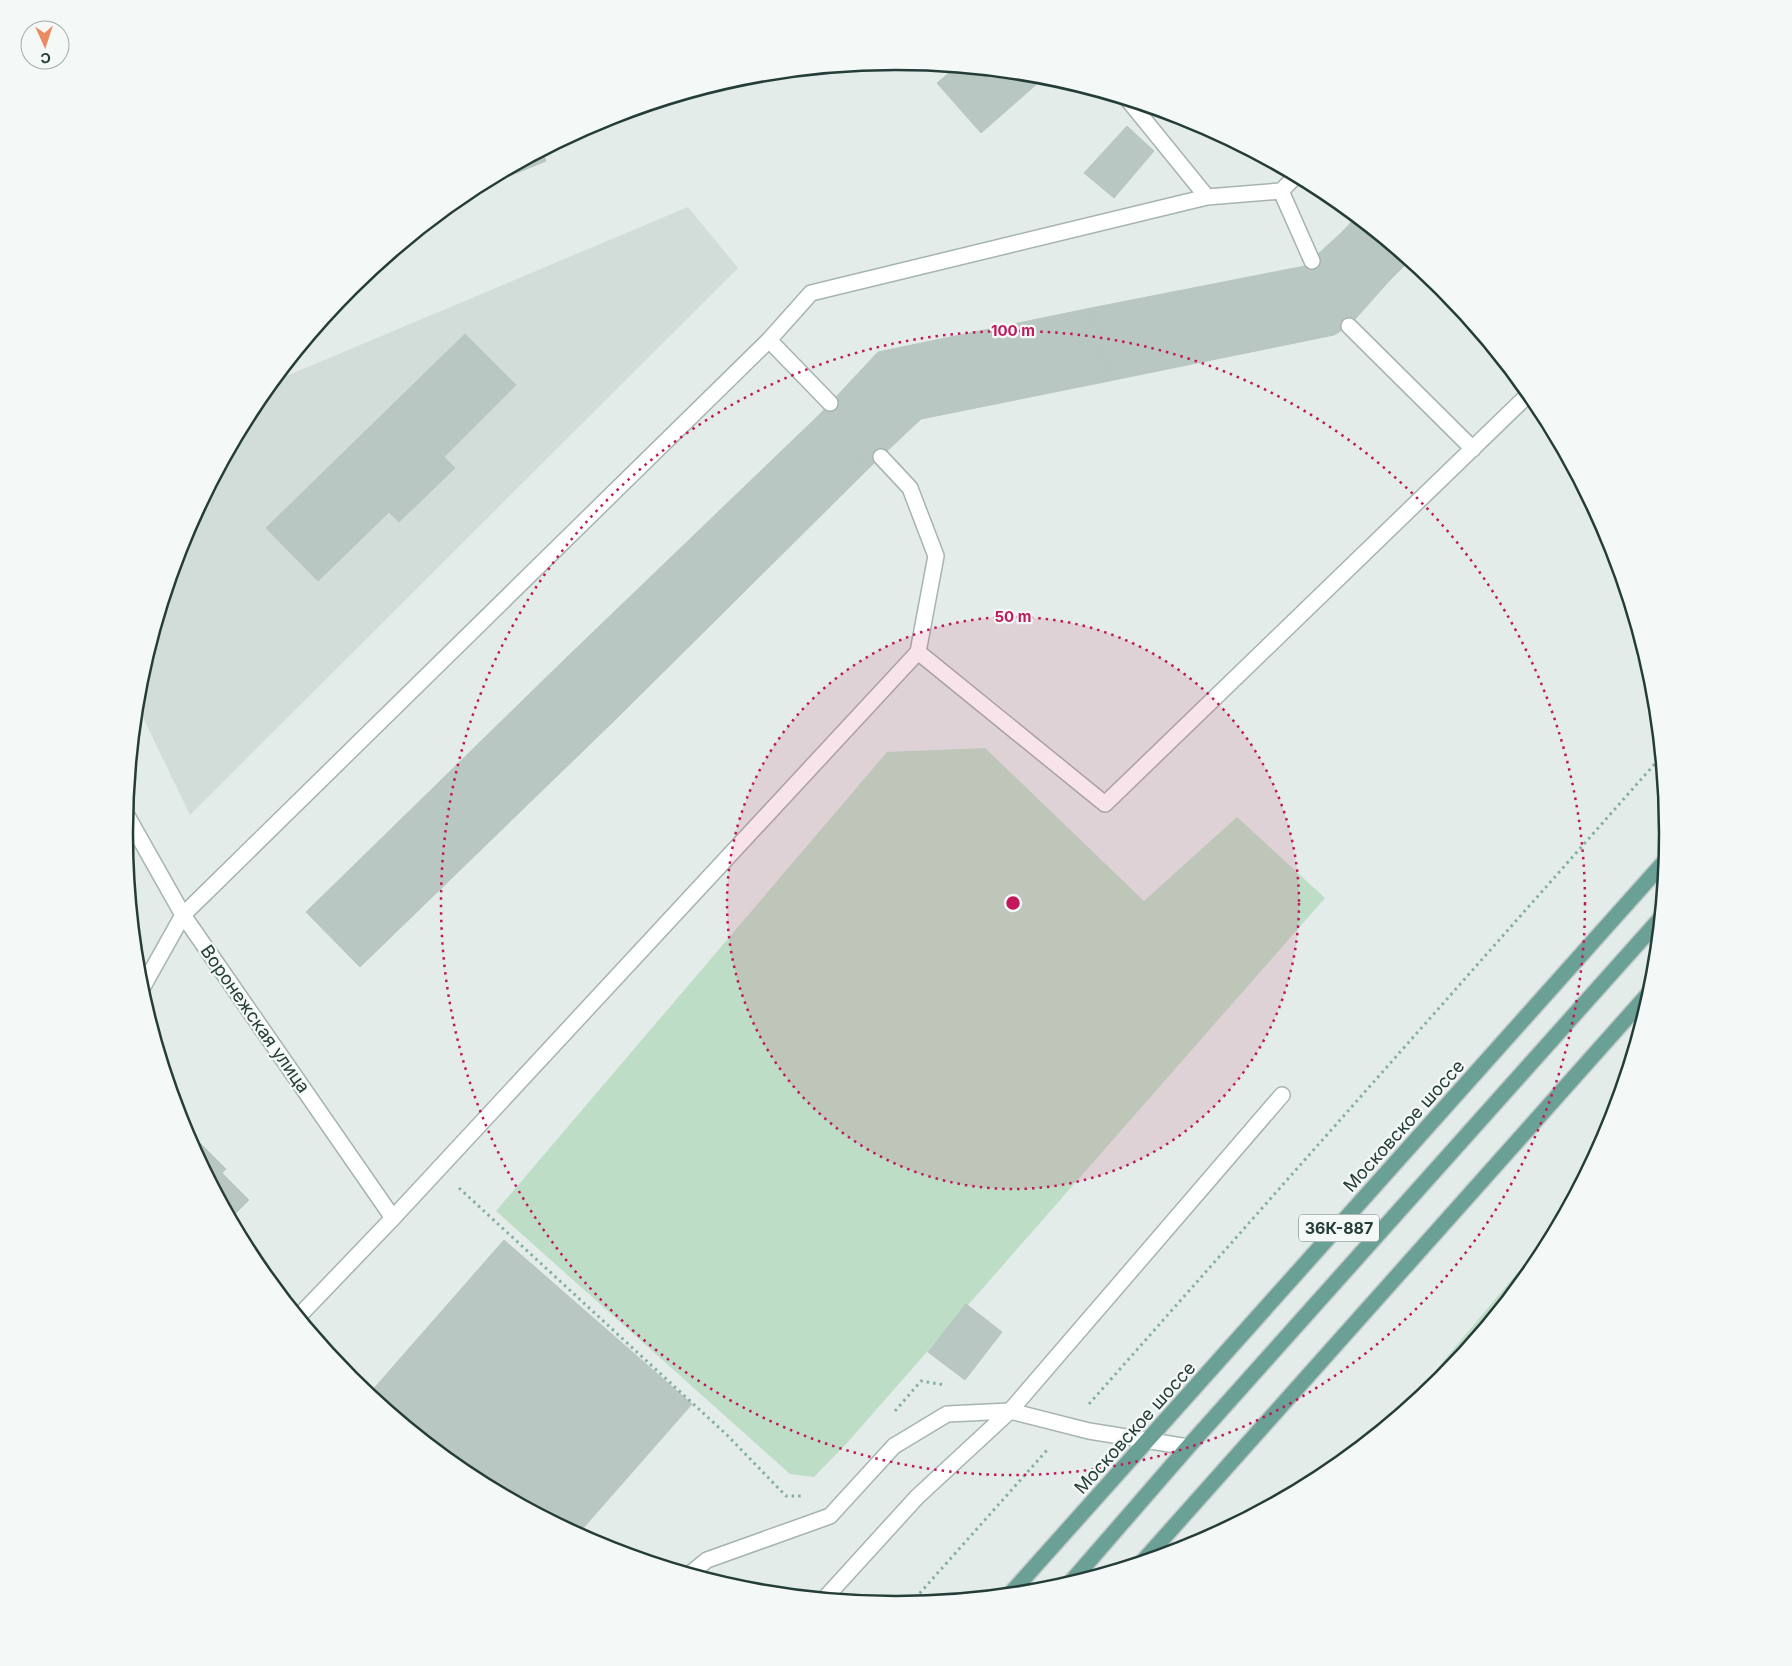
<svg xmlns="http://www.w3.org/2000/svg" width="1792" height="1666" font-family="Inter,sans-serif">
  <rect width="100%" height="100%" fill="#e3ece9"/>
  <!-- built -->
  <path fill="#d2dcd8" d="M688 207 738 268 190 815 137 705 139 682 183 537 254 404 272 382Z"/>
  <!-- green -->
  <path fill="#bdddc7" d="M985 748 1144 901 1237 817 1325 898 847 1443 814 1477 790 1474 496 1211 887 752Z
    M1559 1223 1538 1262 1442 1379 1400 1413Z"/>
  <!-- building -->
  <path fill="#b9c7c2" stroke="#b6c6c0" d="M956 67 1046 76 981 133 937 83Z
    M1127 126 1154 151 1114 198 1084 173Z
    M542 151 546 161 488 185 486 181Z
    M1356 217 1409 261 1390 280 1342 232Z
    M1342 232 1390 280 1349 326 1334 335 1109 381 1091 308 1305 266Z
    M1091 308 1109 381 921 419 869 468 820 414 878 352Z
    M465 334 516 385 444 457 455 468 399 522 389 512 318 581 266 528Z
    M820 414 869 468 618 717 563 661Z
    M563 661 618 717 360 967 306 912Z
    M200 1143 226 1169 222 1173 249 1200 231 1218 194 1149Z
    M504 1240 692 1404 578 1534 467 1475 369 1394Z
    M966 1304 1002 1332 965 1380 928 1352Z"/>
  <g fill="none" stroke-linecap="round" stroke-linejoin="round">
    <!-- lane casing -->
    <g stroke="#a6b4b0" stroke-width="18">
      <path id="lane" d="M1129 101 1207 197
        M1281 191 1312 261
        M1349 326 1473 449
        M769 340 830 403
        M918 652 1105 804 1529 394
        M141 990 183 915 769 340 811 293 1207 197 1281 191 1296 176
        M299 1316 393 1218 918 652 936 556 910 488 881 457
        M691 1573 707 1560 830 1516 894 1446 947 1414 1010 1411 1282 1095
        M825 1598 917 1497 1010 1411 1089 1431 1188 1447"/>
    </g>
    <!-- street casing -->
    <g stroke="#a6b4b0" stroke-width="18">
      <path id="street" d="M126 814 183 915 393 1218"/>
    </g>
    <!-- primary casing -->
    <g stroke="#c2c9c7" stroke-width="18">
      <path id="primary" d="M1144 1560 1650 992
        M1070 1583 1188 1447 1659 920
        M1011 1593 1665 861"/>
    </g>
    <!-- path -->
    <path stroke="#85afa4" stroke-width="3" stroke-dasharray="2.5 4" stroke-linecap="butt" d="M459 1188 727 1435 786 1496H801
      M1089 1404 1660 758
      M895 1411 921 1381 945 1385
      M911 1603 1048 1449"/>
    <!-- lane -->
    <use href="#lane" stroke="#fff" stroke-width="15"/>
    <!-- street -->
    <use href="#street" stroke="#fff" stroke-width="15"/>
    <!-- primary -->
    <use href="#primary" stroke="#6aa095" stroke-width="15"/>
  </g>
  <!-- distance rings -->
  <circle cx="1013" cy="903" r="286" fill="#c2185b" fill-opacity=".12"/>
  <g fill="none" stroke="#c2185b" stroke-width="2.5" stroke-dasharray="2.5 5">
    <circle cx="1013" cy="903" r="286"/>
    <circle cx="1013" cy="903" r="572"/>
  </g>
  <g text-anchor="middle" stroke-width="4.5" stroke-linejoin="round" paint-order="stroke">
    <!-- shield labels -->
    <rect fill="#f4f9f7" stroke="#627571" stroke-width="1" x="1299" y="1214.5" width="80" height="27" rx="4"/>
    <g font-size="16" font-weight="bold" fill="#243d38">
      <text x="1339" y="1234">36К-887</text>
    </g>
    <!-- street labels -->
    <g font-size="18" fill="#243d38" stroke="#f4f9f7">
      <text transform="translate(255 1019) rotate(55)" y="6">Воронежская улица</text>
      <text transform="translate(1404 1126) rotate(-48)" y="6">Московское шоссе</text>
      <text transform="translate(1135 1428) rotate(-48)" y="6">Московское шоссе</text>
    </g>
  </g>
  <!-- crop -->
  <path d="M0 0H1792V1666H0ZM133 833a763 763 0 1 1 1526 0a763 763 0 1 1-1526 0Z" fill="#f4f9f7" fill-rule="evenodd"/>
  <path fill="none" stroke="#243d38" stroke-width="2.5" d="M133 833a763 763 0 1 1 1526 0a763 763 0 1 1-1526 0Z"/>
  <circle cx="1013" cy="903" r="8" fill="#c2185b" stroke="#f4f9f7" stroke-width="2.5"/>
  <g font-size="15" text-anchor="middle" font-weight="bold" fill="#c2185b" stroke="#f4f9f7" stroke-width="4.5" stroke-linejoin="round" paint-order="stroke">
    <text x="1013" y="336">100 m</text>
    <text x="1013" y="622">50 m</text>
  </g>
  <!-- north arrow -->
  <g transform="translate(45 45) rotate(177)"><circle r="24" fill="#f4f9f7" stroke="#a1aeab"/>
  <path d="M0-4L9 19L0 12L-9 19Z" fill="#ec8a62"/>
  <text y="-8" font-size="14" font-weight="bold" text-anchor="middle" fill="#243d38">С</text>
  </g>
</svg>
